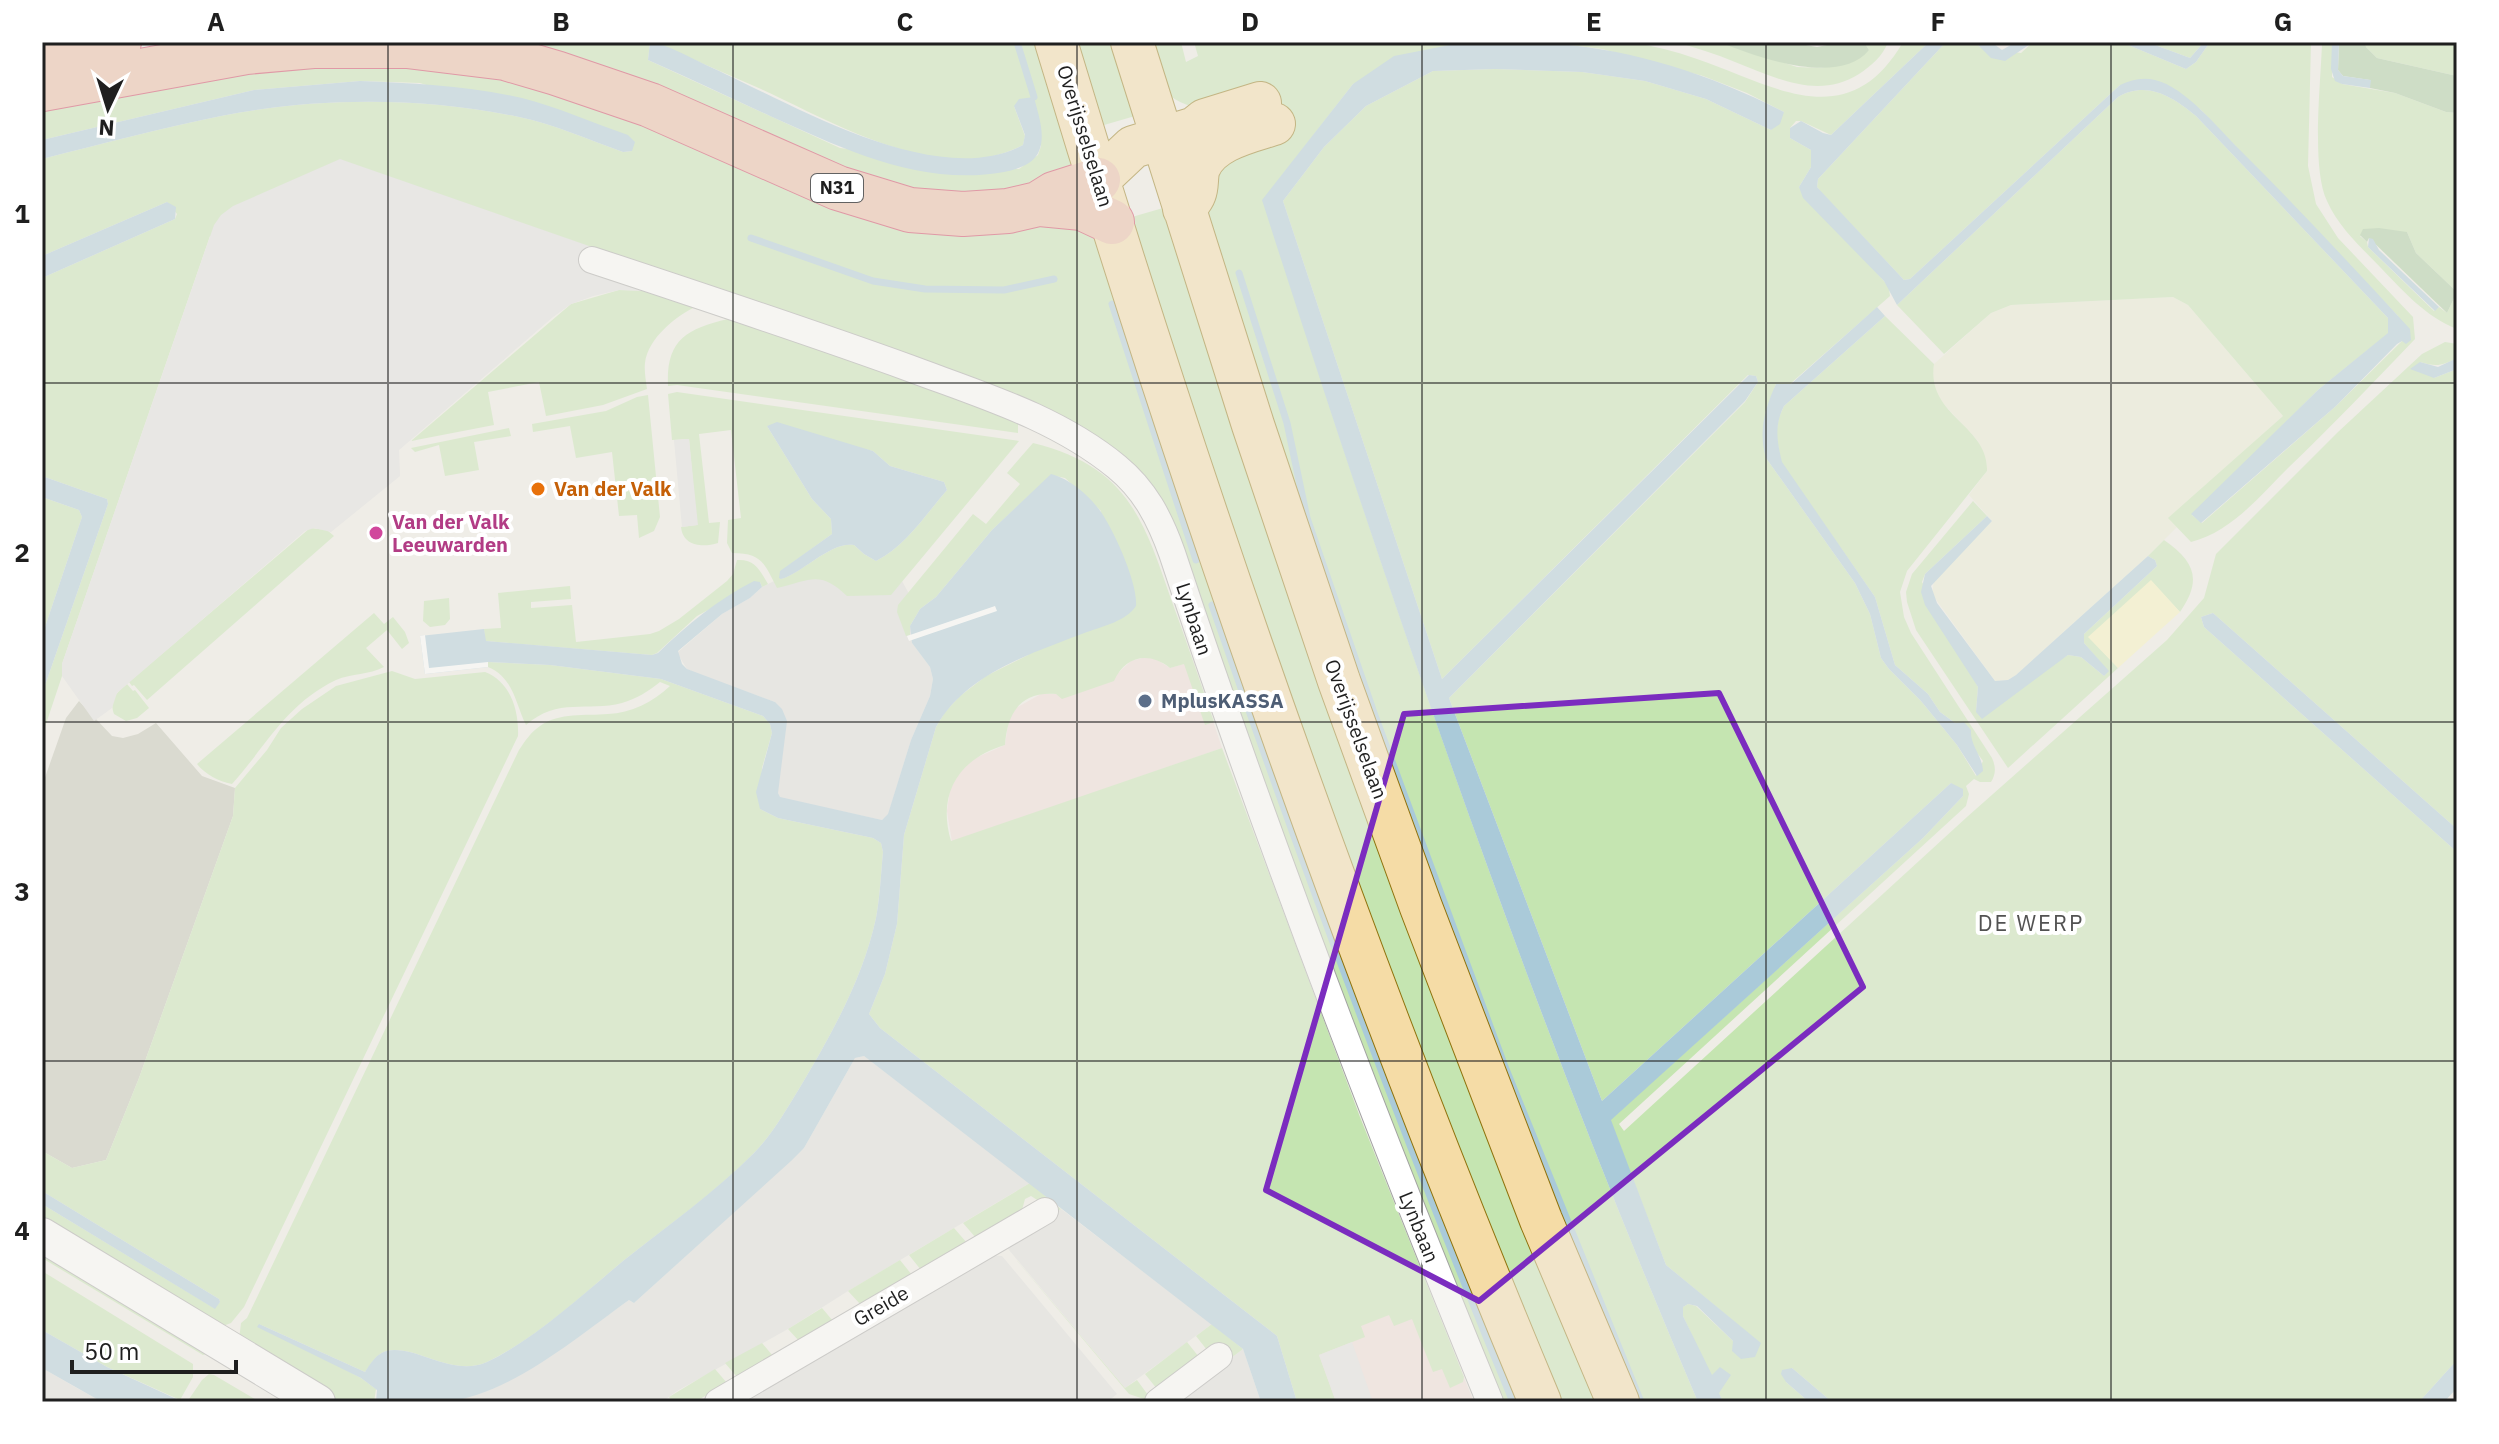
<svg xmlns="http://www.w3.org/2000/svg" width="2499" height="1444" font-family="'IBM Plex Sans',sans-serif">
  <rect width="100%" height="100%" fill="#efede7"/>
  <!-- residential -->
  <path fill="#dddddc" d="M821 558 902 581 908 592 912 643 930 667 933 679 930 696 911 740 888 815 882 820 780 798 778 793 775 702 699 675 687 669 679 656 678 652 722 614 750 598 762 587Z
    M864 1056 1030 1183 848 1291 788 1329 677 1391 662 1402H445L468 1397 556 1352 629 1300 634 1303 804 1148 855 1058Z
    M1061 1209 1212 1324 1125 1388 1004 1244Z
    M985 1255 1002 1256 1117 1394 1107 1402H735Z
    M1243 1349 1261 1402H1171L1231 1358Z
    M42 1368 75 1387 102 1402H42Z"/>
  <!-- commercial -->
  <path fill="#efdbd7" d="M1146 657 1154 658 1170 668 1193 661 1222 748 952 842 947 811 950 790 958 774 971 760 1005 745 1009 718 1016 708 1041 694H1056L1061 697 1118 673 1131 661Z
    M1426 1286 1474 1402H1330L1313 1337Z"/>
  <!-- construction -->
  <path fill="#c1c3b3" d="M79 701 112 736 123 738 138 734 156 723 202 776 235 788 233 816 139 1078 106 1160 72 1168 42 1151V786L66 718Z"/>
  <!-- farmland -->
  <path fill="#e8ecd3" d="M2173 297 2188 305 2283 416 2169 518 2177 527 2148 556 2016 675 2008 680 1995 681 1932 594 1934 580 1992 521 1969 495 1987 471 1978 441 1938 398 1932 379 1934 364 1991 313 2011 305Z"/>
  <!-- grass -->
  <path fill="#c5e5b1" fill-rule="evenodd" d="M423 42H650L648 60 840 148 1019 169 1038 155 1041 146 1014 106 1025 136 1023 145C943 188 835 123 761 89 725 73 689 58 654 42H1042L1085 176 940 201Z
    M1078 42H1119L1142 114 1104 125Z
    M1144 42H1181L1186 62 1198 56 1194 42H1631C1653 46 1675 51 1697 59 1773 85 1848 137 1903 42H1929L1831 135 1801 121H1796L1790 128V138L1811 150V167L1799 187 1884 281 1889 288 1890 296 1790 384H1776L1765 413 1766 458 1855 583 1870 614 1881 658 1889 669 1921 701 1957 745 1976 776 1983 761 1955 723 1940 712 1928 694 1895 665 1875 597 1781 462 1776 434 1779 417 1784 406 1885 316 1934 364C1926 416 1989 425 1987 471L1907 571 1900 592 1904 617 1911 633 1992 758C1996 767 1996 774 1991 782H1980L1974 779 1966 786 1969 794 1966 806 1619 1124 1624 1131 1967 817 2167 640 2204 598 2216 554 2338 432 2422 354 2445 342 2457 344V358C2442 366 2436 367 2420 362L2434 378 2457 369V829L2213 613 2201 617 2204 627 2457 852V1360L2419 1402H1832L1792 1368 1786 1382 1809 1402H1723L1683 1316V1307L1688 1304 1696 1306 1733 1341 1760 1343 1666 1265 1610 1120 1923 838 1963 796 1951 783 1602 1101 1449 698 1745 402 1758 382 1756 376 1748 375 1442 679 1283 201 1324 147 1366 106 1433 71 1495 69 1582 72 1645 81 1706 99 1771 130 1784 112 1747 93 1703 76 1602 49 1555 43H1460L1353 84 1263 200C1392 606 1530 1010 1698 1402H1628L1555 1223 1287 483 1271 409 1220 258 1204 202 1193 107C1154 94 1158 77 1144 42Z
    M1676 42H1720L1797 67 1822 68 1869 50 1864 42H1888C1883 56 1871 66 1859 74 1818 100 1776 78 1735 62 1716 54 1696 48 1676 42Z
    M1946 42H1975L1980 47 2021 53 2033 42H2121L2186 69 2196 62 2210 42H2311L2308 166 2316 204 2338 238 2413 317 2415 339C2373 383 2332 426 2288 468 2260 496 2231 532 2191 542L2168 518 2283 416 2188 305 2173 297 2011 305 1991 313 1944 354 1897 305 2118 97C2147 80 2173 97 2196 116L2388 318 2389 333 2319 389 2192 515 2202 523 2336 406 2402 341 2398 316 2201 110 2174 89 2120 85 1910 279 1904 280 1821 192 1817 187 1818 179Z
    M2147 42H2204L2190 58Z
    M2322 42H2332V77L2342 84 2395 93 2446 112 2457 113V329C2425 316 2405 293 2381 268 2361 247 2339 228 2327 201 2311 168 2321 82 2322 42ZM2407 232 2416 253 2457 292 2447 313 2439 307 2434 311 2368 247 2367 242 2360 236Z
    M2365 42H2457V76L2377 58 2366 47Z
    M472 60 730 154 1091 222 1199 528C1201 574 1205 588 1232 624L1527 1402H1504L1422 1206 1136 471 658 270 210 236 62 664V676L42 736V694L108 504 107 499 42 476V278L175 219 177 214 167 202 42 256V159C101 144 161 128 221 116 318 97 422 97 519 117 554 124 589 140 623 152L632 151 420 83 360 81 254 90 42 140V96L146 75Z
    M1170 206 1603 1402H1551L1370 942 1125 219Z
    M619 290 649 291 697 306C676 316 648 338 645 363 644 371 646 381 647 389L603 405 546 416 539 382 488 392 494 425 411 441 571 304Z
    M728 319 746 321 1018 422V433L677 385 668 386C666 341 685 329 728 319Z
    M677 392 1019 441 891 595 847 596C820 570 811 580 777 588 764 563 762 553 732 553L727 543 728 520 741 518 731 430 699 434 709 523 720 522 718 543C702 548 683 546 681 527L697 525 689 439 672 440 668 394ZM767 426 873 451 890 466 944 482 947 490C926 514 906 546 876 561L864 554 854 545C831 541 804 572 781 579V571L832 534 831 519 812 499Z
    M648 395 660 517 654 531 639 538 637 515 619 516 612 452 576 458 570 426 533 432 532 424 606 411 637 397Z
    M509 428 511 436 474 442 479 470 445 476 439 445 415 452 411 448Z
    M1033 443C1126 466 1143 517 1171 599 1186 640 1200 681 1214 722L1205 725 1184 664 1170 668C1149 651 1125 656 1114 681L1062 699 1056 694C1020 691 1007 714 1005 745 958 759 937 794 951 841L1222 748 1360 1117 1464 1377 1463 1382 1450 1388 1442 1369 1433 1372 1412 1319 1394 1326 1389 1315 1361 1326 1365 1337 1319 1355 1336 1402H1297L1277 1336 880 1028 869 1014 885 974 897 924 904 835 936 727 945 712 960 696 986 676 1028 655 1101 511 1065 478 1051 475 992 530 936 597 920 609 910 626V635L906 636 897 612 898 605 973 514 986 524 1020 484 1007 473Z
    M42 497 79 510 82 517 42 636Z
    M1973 501 1987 516 1925 574 1922 582 1978 687 1976 712 2068 655 2081 657 2104 676 2108 671 2084 643V634L2157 566 2155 560 2148 556 2164 540C2194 561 2203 579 2180 612L2151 581 2089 637 2118 668 2008 768 1916 630 1907 602 1906 592 1912 574Z
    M310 528 327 530 334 536 147 700 134 685 132 686 129 682Z
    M737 560C755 559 759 569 768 584L762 587 760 582 697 616 657 653 652 655 485 641 484 629 501 628 498 593 570 586 571 599 531 602V608L572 605 576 642 650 634 659 631 679 619 727 581 733 574Z
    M449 598 450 619 445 625 430 627 423 621 424 601Z
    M374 613 384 624 393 617 405 632 409 643 402 649 387 630 366 648 384 667C369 675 352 673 336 680 286 704 267 745 232 784 218 781 206 775 197 764Z
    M488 662 550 665 661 679 763 716 770 724 772 733 762 768 760 809 778 818 873 838 881 843 883 852C881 873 880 896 876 918 863 979 831 1035 799 1089 786 1110 772 1135 754 1153 715 1193 667 1226 623 1261 581 1296 537 1338 487 1362 452 1378 416 1344 386 1351 376 1354 371 1364 365 1372L259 1324 361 1378 376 1389 374 1402H340L239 1340 241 1323 247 1318 519 750C525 741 531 732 540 726 560 712 585 716 608 714 631 713 653 702 670 686L660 682C649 691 636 699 622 703 587 712 558 697 526 725 515 703 514 678 488 667Z
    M392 671 415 679 485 672C511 682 519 711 518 736L244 1307 231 1323 223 1326 42 1223V1204L214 1308 220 1302 219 1299 42 1191V1151L72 1168 106 1160 139 1078 233 816 235 788 267 750 281 728 302 709 336 686Z
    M127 684 133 691 135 690 149 708 137 718 126 721 114 714C109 700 116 693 127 684Z
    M1030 1183 1061 1209 1056 1212 1031 1196 1025 1199 1022 1210 976 1238 963 1223Z
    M954 1228 967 1243 921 1270 909 1255Z
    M1003 1244 1125 1388 1137 1380 1148 1395 1147 1400 1129 1394Z
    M42 1248 206 1354 203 1355 42 1258Z
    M900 1260 912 1275 861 1305 848 1291Z
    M42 1271 193 1364V1377L180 1400 107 1367 42 1330Z
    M822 1308 833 1321 799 1341 788 1329Z
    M1212 1324 1243 1349 1231 1358 1207 1350 1196 1336Z
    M1187 1342 1199 1357 1157 1389 1145 1374Z
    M762 1343 773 1356 737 1377 725 1363Z
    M715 1369 727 1383 695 1402H673L669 1397Z
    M209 1374 214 1375 260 1402H187L202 1380Z"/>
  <!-- forest -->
  <path fill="#a7cb9e" d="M1720 42H1789L1817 47 1842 42H1864L1869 50C1840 87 1755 57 1720 42Z
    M2339 42H2365L2366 47 2377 58 2457 76V113L2446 112 2395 93 2370 88V80L2343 76 2338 70Z
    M2379 228 2407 232 2416 253 2457 292 2447 313 2369 238 2367 242 2360 235 2363 229Z"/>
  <!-- sand -->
  <path fill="#f9f4ba" d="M2151 580 2180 612 2118 668 2088 637Z"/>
  <!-- parking -->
  <path fill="#dfdfdf" d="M340 159 658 270 649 291 619 290 593 296 571 304 553 317 399 450 400 476 331 532 314 528 305 531 117 693 112 708 94 721 62 676V664L214 225 221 215 233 206Z
    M689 439 698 525 682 527 674 440Z
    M1352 1342 1373 1402H1336L1319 1355Z"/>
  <!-- water -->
  <path fill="#aacad9" d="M650 42C669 45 689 57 706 65 789 102 935 192 1023 145L1025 135 1014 106 1019 99 1034 97C1038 114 1046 134 1039 151 1034 164 1018 169 1004 172 921 187 844 149 770 116 729 97 689 78 648 60Z
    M1929 42H1946L1818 179 1817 187 1904 280 1910 279 2120 85C2131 80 2142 77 2155 80 2185 87 2218 128 2240 150 2298 208 2354 268 2410 329L2411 340 2406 344 2402 341 2397 344 2336 406 2201 523 2191 514 2319 389 2388 333V318L2196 116C2173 97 2147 80 2118 97L1897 305 1884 281 1803 198 1799 187 1811 167V150L1790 138V128L1801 121 1823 133 1831 135Z
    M1975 42H1991L2002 50 2016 42H2033L2005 61 1991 58Z
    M2121 42H2147L2190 58 2204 42H2210L2196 62 2186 69Z
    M2332 42H2339L2338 70 2343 76 2371 80 2370 88 2342 84 2335 81 2331 69Z
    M1460 43C1492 43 1525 41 1557 44 1636 50 1714 76 1784 112L1780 124 1771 130 1706 99 1645 81 1582 72 1495 69 1433 71 1366 106 1324 147 1283 201 1442 679 1749 375 1756 376 1758 382 1745 401 1449 698 1602 1101 1951 783 1963 789V796L1923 838 1611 1120 1666 1265 1761 1343 1755 1357 1741 1359 1732 1351 1733 1341 1697 1306 1688 1304 1683 1307V1316L1712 1375 1720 1367 1731 1375 1719 1393 1723 1402H1698C1530 1010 1392 606 1262 200L1353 84 1394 56Z
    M360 81C414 83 468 86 522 98 558 107 593 123 628 135L635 142 632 151 623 152C589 140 554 124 519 117 422 97 318 97 221 116 161 128 101 144 42 159V140L254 90Z
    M167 202 176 207 175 219 42 278V256Z
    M2369 238 2373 239 2379 250 2439 307 2435 311 2368 247Z
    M1877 307 1885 316 1784 406C1774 426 1777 441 1782 462L1875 597 1895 665 1928 694 1940 712 1955 723 1964 722 1971 730C1970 746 1982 754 1983 771L1977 776 1957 745 1921 701 1889 669 1881 658 1870 614 1855 583 1766 458C1758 432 1765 408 1776 384H1791Z
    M2457 358V369L2434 378 2410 369 2420 362 2438 367Z
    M777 422 873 451 890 466 944 482 947 490C926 514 906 546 876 561L864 554 854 545C831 541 804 572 781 579L779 578 780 571 832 534 831 519 812 499 767 426Z
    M1051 474C1070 479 1089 495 1101 512 1114 531 1138 583 1136 606 1126 621 1104 626 1087 632 1033 653 966 673 936 727L904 835 897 924 885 974 869 1014 880 1028 1277 1336 1297 1402H1261L1243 1349 864 1056 855 1058 804 1148 791 1161 634 1303 629 1300C577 1337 509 1396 444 1402 422 1404 398 1402 376 1402L377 1390 361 1378 257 1327 259 1324 365 1372C370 1364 376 1354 386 1351 416 1344 452 1378 487 1362 535 1339 582 1295 623 1261 667 1226 714 1193 754 1153 772 1135 786 1110 799 1089 831 1035 863 979 876 918 880 897 881 873 883 852L881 843 873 838 778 818 760 809 756 792 772 733 770 724 763 716 661 679 550 665 488 662V667L425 674 420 636 484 629 486 641 652 655 658 653C688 624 717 600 754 581L760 582 762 587 750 598 722 614 678 651 682 664 687 669 775 702 782 709 787 721 778 793 780 797 882 820 888 814 911 740 930 696 933 679 930 667 912 643 910 626 920 609 936 597 992 530Z
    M42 476 107 499 108 504 42 694V636L82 517 79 510 42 497Z
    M1987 516 1992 521 1931 586 1937 603 1995 681 2008 680 2016 675 2148 556 2155 560 2157 566 2084 634V643L2109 671 2104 676 2081 657 2068 655 1982 719 1976 712 1978 687 1925 605 1921 592 1925 574Z
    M2213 613 2457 829V852L2204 627 2201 617Z
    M42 1191 219 1299 220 1302 215 1309 42 1204Z
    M42 1330 107 1367 183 1402H102L42 1368Z
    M2457 1360V1388L2444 1402H2419Z
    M1792 1368 1832 1402H1809L1786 1382 1781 1374 1782 1370Z"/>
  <!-- pier -->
  <path fill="#fff" d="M995 606 997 611 909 641 907 636Z
    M425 635 429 668 488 662V667L425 674 420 636Z"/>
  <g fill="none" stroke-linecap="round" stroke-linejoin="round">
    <!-- stream -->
    <path stroke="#aacad9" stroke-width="7" d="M1017 42 1034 97
      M751 238 873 281 925 289 1004 290 1054 279
      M1239 273 1287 423 1307 518 1374 713 1504 1064 1641 1402
      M1112 304 1196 560
      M1212 605C1305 873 1404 1139 1513 1402"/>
    <!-- minor casing -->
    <g stroke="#a3a3a3" stroke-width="28">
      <path id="minor" d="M592 260C698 295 804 330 909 368 981 395 1056 417 1117 467 1145 490 1160 519 1172 553 1267 840 1375 1122 1490 1402
        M718 1402 1045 1211
        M1158 1402 1219 1356"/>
    </g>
    <!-- tertiary casing -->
    <g stroke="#a3a3a3" stroke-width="36">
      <path id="tertiary" d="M42 1235 318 1402"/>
    </g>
    <!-- primary casing -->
    <g stroke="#8f720c" stroke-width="44">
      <path id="primary" d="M1056 42C1195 503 1354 958 1540 1402
        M1132 42 1253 425 1339 681 1421 907 1541 1220 1618 1402
        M1098 180 1133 147 1195 128 1205 120 1260 103
        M1184 209C1188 204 1193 199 1195 193 1198 186 1196 176 1199 168 1210 140 1249 132 1274 124"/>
    </g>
    <!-- trunk casing -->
    <g stroke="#ce3357" stroke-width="46">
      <path id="trunk" d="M52 59 119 42
        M42 89 246 52 313 46H407L505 58 556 73 650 105 838 188 910 210 963 214 1008 211 1038 204 1054 194 1098 180
        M1040 204 1082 208 1112 222"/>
    </g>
    <!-- minor -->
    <use href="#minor" stroke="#fff" stroke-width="26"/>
    <!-- tertiary -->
    <use href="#tertiary" stroke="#fff" stroke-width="34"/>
    <!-- primary -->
    <use href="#primary" stroke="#f5dca6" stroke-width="42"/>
    <!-- trunk -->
    <use href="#trunk" stroke="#eab8a0" stroke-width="44"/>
  </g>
  <!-- marked area -->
  <path d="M0 0H2499V1444H0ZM1719 693 1863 987 1479 1301 1266 1190 1404 714Z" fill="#efede7" fill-opacity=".55" fill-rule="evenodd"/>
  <path fill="none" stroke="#7b2cbf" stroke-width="6" stroke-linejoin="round" d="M1719 693 1863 987 1479 1301 1266 1190 1404 714Z"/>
  <!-- grid -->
  <path fill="none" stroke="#1f1f1f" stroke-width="2" stroke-opacity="0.55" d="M388 42V1402M733 42V1402M1077 42V1402M1422 42V1402M1766 42V1402M2111 42V1402M42 383H2457M42 722H2457M42 1061H2457"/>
  <!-- markers -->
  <circle fill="#e8710a" stroke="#fff" stroke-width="3" cx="538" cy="489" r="8"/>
  <circle fill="#d1479c" stroke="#fff" stroke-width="3" cx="376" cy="533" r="8"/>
  <circle fill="#5c6f8a" stroke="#fff" stroke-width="3" cx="1145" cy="701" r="8"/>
  <g text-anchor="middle" stroke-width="8" stroke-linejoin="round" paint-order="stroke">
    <!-- shield labels -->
    <rect fill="#fff" stroke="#626262" stroke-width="2" x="811" y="174" width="52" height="28" rx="6"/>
    <g font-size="18" font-weight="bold" fill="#1f1f1f">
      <text x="837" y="194">N31</text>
    </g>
    <!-- street labels -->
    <g font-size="20" fill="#1f1f1f" stroke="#fff">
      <text transform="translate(1085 136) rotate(73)" y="7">Overijsselselaan</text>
      <text transform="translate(1194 619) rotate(72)" y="7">Lynbaan</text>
      <text transform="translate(1356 729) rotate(70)" y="7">Overijsselselaan</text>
      <text transform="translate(1419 1227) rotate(68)" y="7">Lynbaan</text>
      <text transform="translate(881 1306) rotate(-30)" y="7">Greide</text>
    </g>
    <!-- food labels -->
    <g font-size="20" font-weight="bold" fill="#c56008" stroke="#fff" text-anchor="start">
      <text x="554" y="496">Van der Valk</text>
    </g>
    <!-- hotel labels -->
    <g font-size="20" font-weight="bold" fill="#b23c85" stroke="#fff" text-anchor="start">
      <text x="392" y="529">Van der Valk<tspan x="392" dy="23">Leeuwarden</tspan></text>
    </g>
    <!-- service labels -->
    <g font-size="20" font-weight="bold" fill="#4e5e75" stroke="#fff" text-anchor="start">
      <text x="1161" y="708">MplusKASSA</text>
    </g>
    <!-- neighbourhood labels -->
    <g font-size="22" letter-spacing="2" fill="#525252" stroke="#fff">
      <text x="2031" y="931">DE WERP</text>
    </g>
  </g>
  <!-- border -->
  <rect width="2499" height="1444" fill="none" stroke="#ffffff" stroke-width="88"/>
  <!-- north arrow -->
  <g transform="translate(108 108) rotate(184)" stroke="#ffffff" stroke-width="6" paint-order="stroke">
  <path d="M0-6L14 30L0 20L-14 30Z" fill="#1f1f1f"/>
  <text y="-12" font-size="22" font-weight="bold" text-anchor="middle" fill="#1f1f1f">N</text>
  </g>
  <!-- scale -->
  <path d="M72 1360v12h164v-12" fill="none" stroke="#1f1f1f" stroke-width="4"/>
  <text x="84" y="1360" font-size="24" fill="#1f1f1f" stroke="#ffffff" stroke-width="6" paint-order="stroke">50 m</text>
  <rect x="44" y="44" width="2411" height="1356" fill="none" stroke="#1f1f1f" stroke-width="3"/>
  <g font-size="26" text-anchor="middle" font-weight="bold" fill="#1f1f1f">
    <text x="216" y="31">A</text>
    <text x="561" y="31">B</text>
    <text x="905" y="31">C</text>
    <text x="1250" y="31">D</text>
    <text x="1594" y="31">E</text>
    <text x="1938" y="31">F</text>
    <text x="2283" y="31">G</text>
    <text x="22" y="223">1</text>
    <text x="22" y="562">2</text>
    <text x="22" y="901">3</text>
    <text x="22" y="1240">4</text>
  </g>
</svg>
